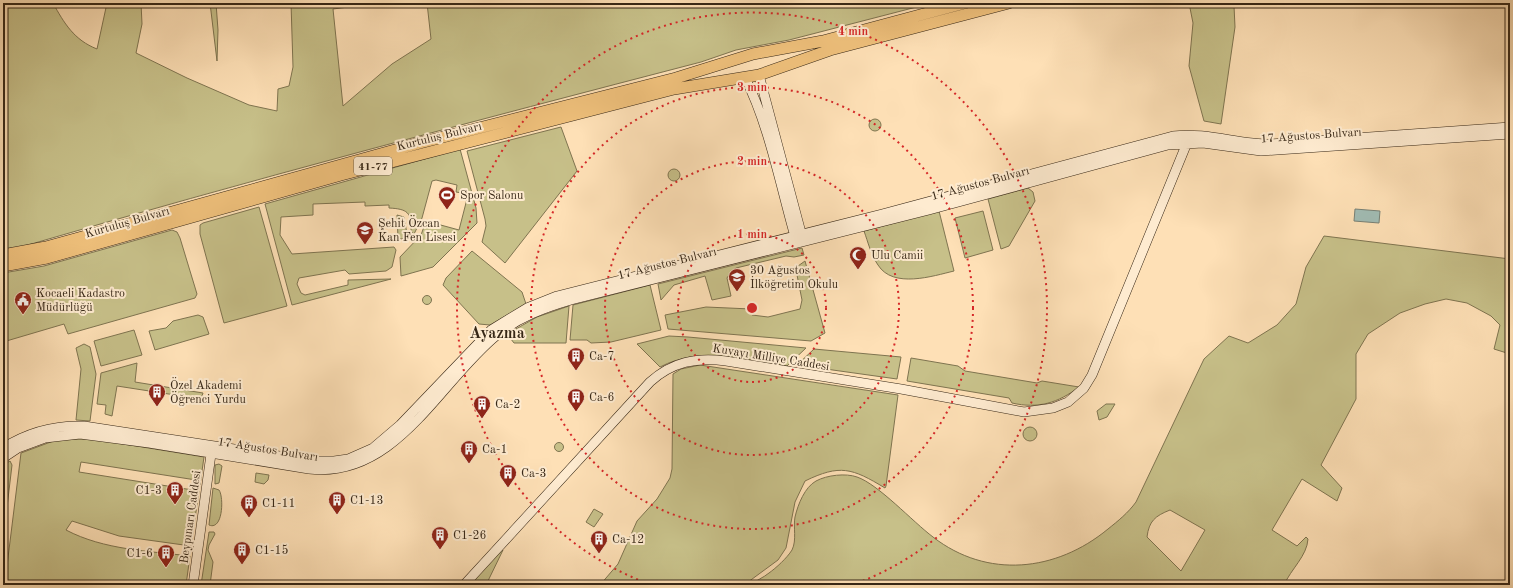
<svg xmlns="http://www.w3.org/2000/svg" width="1513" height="588" font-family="'Old Standard TT',serif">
  <rect width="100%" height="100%" fill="#fee0b6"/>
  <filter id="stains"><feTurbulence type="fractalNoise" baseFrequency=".005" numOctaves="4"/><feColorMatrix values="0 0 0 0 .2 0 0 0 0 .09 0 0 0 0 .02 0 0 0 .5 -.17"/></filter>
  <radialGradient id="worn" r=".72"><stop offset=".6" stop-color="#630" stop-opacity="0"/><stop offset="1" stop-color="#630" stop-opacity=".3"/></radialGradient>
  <!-- green -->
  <path fill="#c7c089" stroke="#7f7450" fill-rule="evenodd" d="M3 3H53C64 23 74 40 97 49L107 3H141L142 24 136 53 187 78 249 105 277 111 278 89 289 86 293 67 291 3H379L333 9 343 106 392 64 431 39 427 3H932L789 40 736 50 701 62C474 121 246 181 21 247L3 249Z
    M210 3H216L218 30 217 61Z
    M1189 3H1234V6L1235 27 1221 124 1204 121 1189 66 1193 23Z
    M869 125a6 6 0 1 1 12 0a6 6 0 1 1-12 0Z
    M561 127 577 171 505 263 482 242 486 226 485 219 467 151Z
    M460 149 476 208 477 223 433 267 401 276 400 257 421 235 426 221 459 230 467 199 461 198 462 193 456 192 457 185 436 180 432 181 422 218 414 234 411 231C412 212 407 209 389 208V205L365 206V202L313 204V215L281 217 280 235 292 254 394 247 396 250 392 267 386 271 349 274 345 270 299 278 297 284 301 293 305 295 348 285V280L391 279 292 305 265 204Z
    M668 175a6 6 0 1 1 12 0a6 6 0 1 1-12 0Z
    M1028 188 1033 192 1035 201 1009 246 1001 249 988 199Z
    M259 207 287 306 224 323 200 234V225L203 223Z
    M939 211 954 271C933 276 893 289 878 265 871 255 868 242 864 231Z
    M983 211 993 250 965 258 955 218Z
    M397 215 404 217 407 234 402 239 398 238Z
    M172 230 177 232 180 238 197 294 195 298 68 334 64 324 3 342V273L44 266Z
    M1324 236 1510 259V354L1494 349 1500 325 1491 316 1467 303 1446 299 1425 304 1400 313 1368 334 1356 354V399L1321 465 1342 488 1337 501 1302 479 1272 530 1297 546 1306 537 1308 539C1307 556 1291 569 1284 585H751C756 580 763 578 769 573 776 568 787 558 792 550 797 540 793 527 795 517 798 504 805 487 816 481 827 475 846 473 857 477 878 484 913 522 933 537 987 579 1056 572 1108 529 1118 521 1128 513 1136 502L1204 359 1229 336 1248 343 1277 325 1296 304 1306 267ZM1170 510 1205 530 1181 571 1147 537C1149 521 1155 516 1170 510Z
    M802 248 804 255 794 257 786 256 736 268 730 273 727 278 731 296 712 300 705 276 674 285 661 300 658 284Z
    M472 251 522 292 526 304 490 325 479 324 443 285 446 278Z
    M805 261 825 333 811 341 668 329 665 315 706 307 751 309 752 315 768 317 800 309 802 300 796 270 798 266Z
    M650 285 661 330 611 342 591 343 587 340H570L573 305Z
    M422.5 300a4.5 4.5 0 1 1 9 0a4.5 4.5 0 1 1-9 0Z
    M569 306 566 343H514L507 334 537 317Z
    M198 315 203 317 209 334 155 350 149 331 166 328 173 321Z
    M134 330 142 355 101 366 94 341Z
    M669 336 688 337 806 348 787 366C745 359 700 346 660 367L637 344Z
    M84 344 90 347 96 374 90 421 76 420 81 369 76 348Z
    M814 349 901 357 897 379 797 365Z
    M911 358 958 366 965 371 1037 383 1042 381 1079 387C1058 403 1038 409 1012 403L1009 398 907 381Z
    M137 363 135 382 203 393 201 399 117 386 112 416 105 414 106 405 97 404 101 373Z
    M700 365 898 395 886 486 885 488C852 468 840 464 805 481L795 502 786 548 778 560 744 585H600L618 564 637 521 657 499 670 478 672 469 673 374 681 369Z
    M1106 404H1115L1107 417 1099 420 1097 411Z
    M1023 434a7 7 0 1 1 14 0a7 7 0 1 1-14 0Z
    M78 439H93L204 457 200 485 196 484V480L81 462 79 472 199 491 191 546 119 536 72 521 66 530C104 550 149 551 190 556L186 585 119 582 63 585 59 583 5 582 21 453 56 440Z
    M554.5 447a4.5 4.5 0 1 1 9 0a4.5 4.5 0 1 1-9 0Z
    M10 461 12 465 3 541V465Z
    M219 464 222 466 219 483 215 484V465Z
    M256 473 269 475 268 480 264 484 255 482Z
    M213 488 219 490C224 497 223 531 209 525Z
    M594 509 603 514 594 527 586 522Z
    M209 532H214L215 534 209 545 208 550 213 562 210 585H201Z
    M500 550H503L486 585H470Z"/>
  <!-- water -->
  <path fill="#a1bcb4" stroke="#778075" d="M1355 209 1380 211 1379 223 1354 221Z"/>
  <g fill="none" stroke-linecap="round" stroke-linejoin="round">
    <!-- secondary casing -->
    <g stroke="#372716" stroke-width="10">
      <path id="secondary" d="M759 75 803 240
        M745 78C769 124 781 189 796 240
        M3 448C28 432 55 425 84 426L312 461H334L348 459 373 448 400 425 491 330 527 308 557 296 882 214 1173 136C1206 132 1238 144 1270 144L1510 127
        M3 458 18 448 45 438 80 434 149 443 309 469C396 479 439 382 497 335 519 317 544 308 571 300L929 210 1168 145 1203 143 1261 151 1510 134
        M193 585 212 447
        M464 585 650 382C672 362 696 357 726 361L901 389 1024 412 1053 408 1068 402 1084 388 1092 375 1189 138"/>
    </g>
    <!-- highway casing -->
    <g stroke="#372716" stroke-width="12">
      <path id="highway" d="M3 255 46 247 420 143 676 78 753 54 823 41 965 3
        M3 266 47 258 341 175 674 89 759 75 830 50 1009 3"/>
    </g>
    <!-- secondary -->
    <use href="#secondary" stroke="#feebd0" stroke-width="9"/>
    <!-- highway -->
    <use href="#highway" stroke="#efc07b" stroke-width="11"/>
  </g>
  <!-- distance rings -->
  <g fill="none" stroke="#d62828" stroke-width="2" stroke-dasharray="2 4">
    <circle cx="752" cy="308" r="74"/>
    <circle cx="752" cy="308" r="147"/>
    <circle cx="752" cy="308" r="221"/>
    <path d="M649 584A295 295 0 1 1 855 584"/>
  </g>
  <!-- icons -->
  <defs>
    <g id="stadium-pin" transform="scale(0.9)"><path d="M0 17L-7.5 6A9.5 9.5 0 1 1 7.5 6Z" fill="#8f2418" stroke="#feebd0"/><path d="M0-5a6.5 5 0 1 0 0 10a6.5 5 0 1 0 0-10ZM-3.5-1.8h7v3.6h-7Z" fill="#fff"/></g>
    <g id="school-pin" transform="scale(0.9)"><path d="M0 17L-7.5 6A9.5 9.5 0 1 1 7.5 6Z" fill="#8f2418" stroke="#feebd0"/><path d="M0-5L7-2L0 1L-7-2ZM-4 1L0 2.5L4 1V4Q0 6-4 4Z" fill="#fff"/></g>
    <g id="mosque-pin" transform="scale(0.9)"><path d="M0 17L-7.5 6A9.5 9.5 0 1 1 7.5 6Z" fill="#8f2418" stroke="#feebd0"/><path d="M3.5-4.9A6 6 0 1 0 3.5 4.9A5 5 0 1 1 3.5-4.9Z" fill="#fff"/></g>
    <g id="civic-pin" transform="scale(0.9)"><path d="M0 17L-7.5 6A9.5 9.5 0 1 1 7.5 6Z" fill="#8f2418" stroke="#feebd0"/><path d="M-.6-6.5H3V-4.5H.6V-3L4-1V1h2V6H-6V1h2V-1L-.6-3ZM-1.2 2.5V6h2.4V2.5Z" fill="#fff"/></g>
    <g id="building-pin" transform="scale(0.9)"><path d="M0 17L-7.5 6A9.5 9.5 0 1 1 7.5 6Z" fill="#8f2418" stroke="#feebd0"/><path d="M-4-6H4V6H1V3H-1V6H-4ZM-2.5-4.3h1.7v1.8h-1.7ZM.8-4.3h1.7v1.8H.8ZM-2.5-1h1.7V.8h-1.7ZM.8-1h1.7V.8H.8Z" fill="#fff"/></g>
  </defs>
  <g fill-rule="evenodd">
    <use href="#stadium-pin" x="447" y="195"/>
    <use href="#school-pin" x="365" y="230"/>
    <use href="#mosque-pin" x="858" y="255"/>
    <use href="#school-pin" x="737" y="277"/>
    <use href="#civic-pin" x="23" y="300"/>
    <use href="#building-pin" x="576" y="356"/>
    <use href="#building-pin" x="157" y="392"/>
    <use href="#building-pin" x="576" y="397"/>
    <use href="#building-pin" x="482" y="404"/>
    <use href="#building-pin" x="469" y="449"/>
    <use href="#building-pin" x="508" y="473"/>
    <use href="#building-pin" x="175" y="490"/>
    <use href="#building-pin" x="337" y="500"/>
    <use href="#building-pin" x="249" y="503"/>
    <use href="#building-pin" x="440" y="535"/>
    <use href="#building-pin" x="599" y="539"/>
    <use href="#building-pin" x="242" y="550"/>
    <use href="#building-pin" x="166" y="553"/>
  </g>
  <g text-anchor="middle" stroke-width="4" stroke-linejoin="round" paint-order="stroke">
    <!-- shield labels -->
    <rect fill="#feebd0" stroke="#73624e" stroke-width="1" x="354" y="157" width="38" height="18" rx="3"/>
    <g font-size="11" font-weight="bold" fill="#372716">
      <text x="373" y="170">41-77</text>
    </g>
    <!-- street labels -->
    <g font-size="12" fill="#372716" stroke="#feebd0">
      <text transform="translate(1311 135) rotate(-4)" y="4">17 Ağustos Bulvarı</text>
      <text transform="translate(439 136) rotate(-14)" y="4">Kurtuluş Bulvarı</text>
      <text transform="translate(980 183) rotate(-15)" y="4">17 Ağustos Bulvarı</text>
      <text transform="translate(127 222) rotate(-16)" y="4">Kurtuluş Bulvarı</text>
      <text transform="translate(667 263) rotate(-14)" y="4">17 Ağustos Bulvarı</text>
      <text transform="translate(771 357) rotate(9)" y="4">Kuvayı Milliye Caddesi</text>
      <text transform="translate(268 449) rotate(9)" y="4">17 Ağustos Bulvarı</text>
      <text transform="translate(190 517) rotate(-82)" y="4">Beypınarı Caddesi</text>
    </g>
    <!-- poi labels -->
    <g font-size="12" fill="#372716" stroke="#feebd0" text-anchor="start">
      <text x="460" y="199">Spor Salonu</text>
      <text x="378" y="227">Şehit Özcan<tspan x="378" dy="14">Kan Fen Lisesi</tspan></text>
      <text x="871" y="259">Ulu Camii</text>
      <text x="750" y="274">30 Ağustos<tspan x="750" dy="14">İlköğretim Okulu</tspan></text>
      <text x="36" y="297">Kocaeli Kadastro<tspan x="36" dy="14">Müdürlüğü</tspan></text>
      <text x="589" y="360">Ca-7</text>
      <text x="170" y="389">Özel Akademi<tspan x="170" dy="14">Öğrenci Yurdu</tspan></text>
      <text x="589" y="401">Ca-6</text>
      <text x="495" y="408">Ca-2</text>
      <text x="482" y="453">Ca-1</text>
      <text x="521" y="477">Ca-3</text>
      <text x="162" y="494" text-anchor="end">C1-3</text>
      <text x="350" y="504">C1-13</text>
      <text x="262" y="507">C1-11</text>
      <text x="453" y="539">C1-26</text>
      <text x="612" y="543">Ca-12</text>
      <text x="255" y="554">C1-15</text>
      <text x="153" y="557" text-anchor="end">C1-6</text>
    </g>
    <!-- district labels -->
    <g font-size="16" font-weight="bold" fill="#372716" stroke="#feebd0">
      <text x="497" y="338">Ayazma</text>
    </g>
  </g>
  <circle cx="752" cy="308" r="6" fill="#d62828" stroke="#feebd0" stroke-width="2"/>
  <g font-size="12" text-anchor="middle" font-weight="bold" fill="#d62828" stroke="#feebd0" stroke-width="4" stroke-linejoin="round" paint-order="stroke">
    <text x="853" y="35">4 min</text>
    <text x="752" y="91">3 min</text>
    <text x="752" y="165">2 min</text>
    <text x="752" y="238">1 min</text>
  </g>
  <!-- margin -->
  <rect width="1513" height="588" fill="none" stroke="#fee0b6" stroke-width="16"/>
  <rect x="4" y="4" width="1505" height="580" fill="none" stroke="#372716" stroke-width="2"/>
  <rect x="8" y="8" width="1497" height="572" fill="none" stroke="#372716"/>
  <rect width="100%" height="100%" filter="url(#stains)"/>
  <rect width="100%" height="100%" fill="url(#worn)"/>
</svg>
